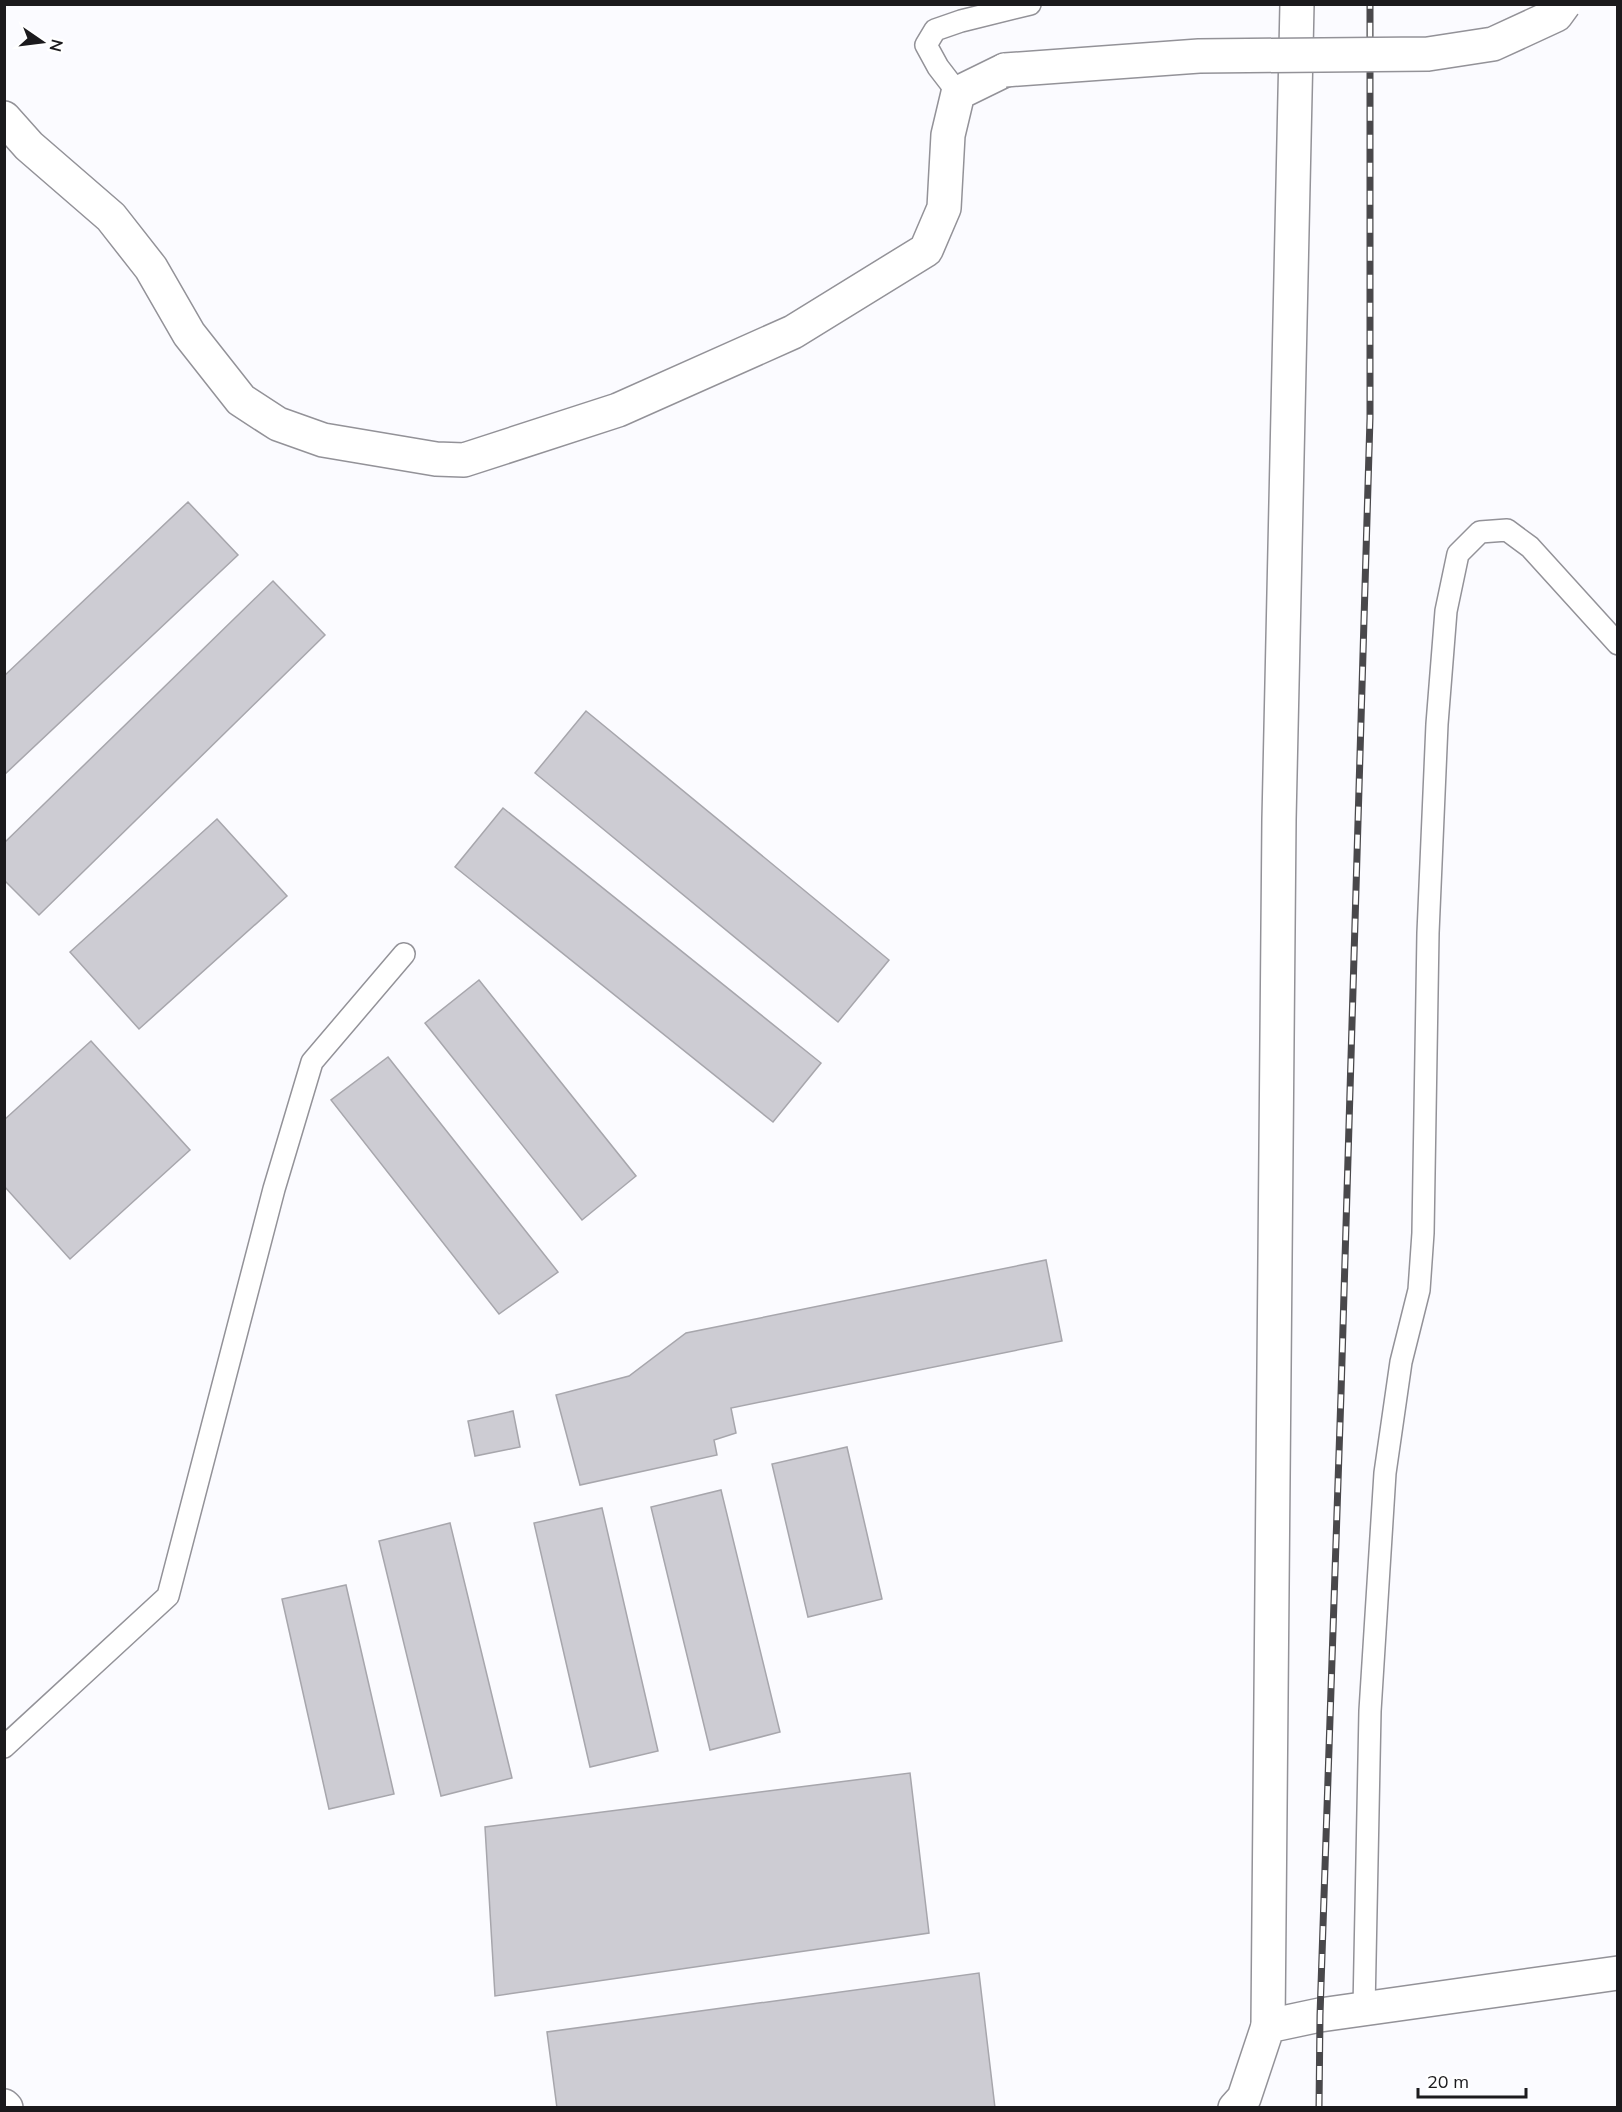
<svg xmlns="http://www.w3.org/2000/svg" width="1622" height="2112" font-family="Mulish,sans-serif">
  <rect width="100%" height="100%" fill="#fbfbff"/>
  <!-- building -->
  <path fill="#cdccd3" stroke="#a7a6ac" stroke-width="1.5" d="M188 502 238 555 4 775V676Z
    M273 581 325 635 39 915 4 880V843Z
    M586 711 889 960 838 1022 535 773Z
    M503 808 821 1063 773 1122 455 867Z
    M217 819 287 896 139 1029 70 952Z
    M479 980 636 1176 582 1220 425 1023Z
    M91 1041 190 1150 70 1259 4 1186V1120Z
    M388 1057 558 1272 499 1314 331 1100Z
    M1046 1260 1062 1341 731 1408 736 1433 714 1440 717 1455 580 1485 556 1395 629 1376 686 1333Z
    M513 1411 520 1447 475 1456 468 1421Z
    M847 1447 882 1599 808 1617 772 1464Z
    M721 1490 780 1732 710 1750 651 1507Z
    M602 1508 658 1751 590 1767 534 1523Z
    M450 1523 512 1778 441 1796 379 1541Z
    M346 1585 394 1794 329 1809 282 1599Z
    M910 1773 929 1933 495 1996 485 1827Z
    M979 1973 995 2108H557L547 2032Z"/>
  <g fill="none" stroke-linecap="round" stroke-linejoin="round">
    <!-- lane casing -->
    <g stroke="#939298" stroke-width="24">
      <path id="lane" d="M958 93 938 67 926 45 935 30 961 21 1030 4
        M4 1747 168 1596 274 1189 312 1062 404 954
        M1364 2009 1370 1711 1385 1473 1401 1362 1419 1290 1423 1233 1428 933 1437 724 1446 611 1458 554 1480 532 1507 530 1530 547 1618 644"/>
    </g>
    <!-- street casing -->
    <g stroke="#939298" stroke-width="36">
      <path id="street" d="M4 118 29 146 111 217 151 268 189 334 241 400 278 424 323 440 436 459 464 460 618 410 793 332 926 250 944 208 948 135 958 93 1005 70
        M1268 2026 1279 820 1297 4"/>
    </g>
    <!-- secondary casing -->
    <g stroke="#939298" stroke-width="36">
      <path id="secondary" d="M4 2106 6 2108
        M1235 2108 1244 2098 1268 2026 1320 2015 1618 1973"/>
    </g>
    <!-- lane -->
    <use href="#lane" stroke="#fff" stroke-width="21"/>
    <!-- street -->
    <use href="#street" stroke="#fff" stroke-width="33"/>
    <!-- secondary -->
    <use href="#secondary" stroke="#fff" stroke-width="33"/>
    <!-- rail casing -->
    <g stroke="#49484b" stroke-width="7">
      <path id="rail" d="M1319 2108 1320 2015 1341 1394 1370 418V4"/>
    </g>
    <!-- rail -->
    <use href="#rail" stroke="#fff" stroke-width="4.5" stroke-dasharray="14" stroke-linecap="butt"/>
    <!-- street-bridge casing -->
    <g stroke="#939298" stroke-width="36" stroke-linecap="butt">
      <path id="street-bridge" d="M1005 70 1199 56 1428 54 1493 44 1556 15 1564 4"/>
    </g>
    <!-- street-bridge -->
    <use href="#street-bridge" stroke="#fff" stroke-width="33"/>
  </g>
  <!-- border -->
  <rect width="1622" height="2112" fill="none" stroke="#1b1a1d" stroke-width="12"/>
  <!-- north arrow -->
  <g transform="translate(42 42) rotate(104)" stroke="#ffffff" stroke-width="4.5" paint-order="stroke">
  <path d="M0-4.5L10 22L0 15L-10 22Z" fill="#1b1a1d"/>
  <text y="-9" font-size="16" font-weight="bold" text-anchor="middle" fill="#1b1a1d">N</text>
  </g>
  <!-- scale -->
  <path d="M1418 2088v9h108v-9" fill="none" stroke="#1b1a1d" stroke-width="3"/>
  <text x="1427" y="2088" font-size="18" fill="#1b1a1d" stroke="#ffffff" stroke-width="4.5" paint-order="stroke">20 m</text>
</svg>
